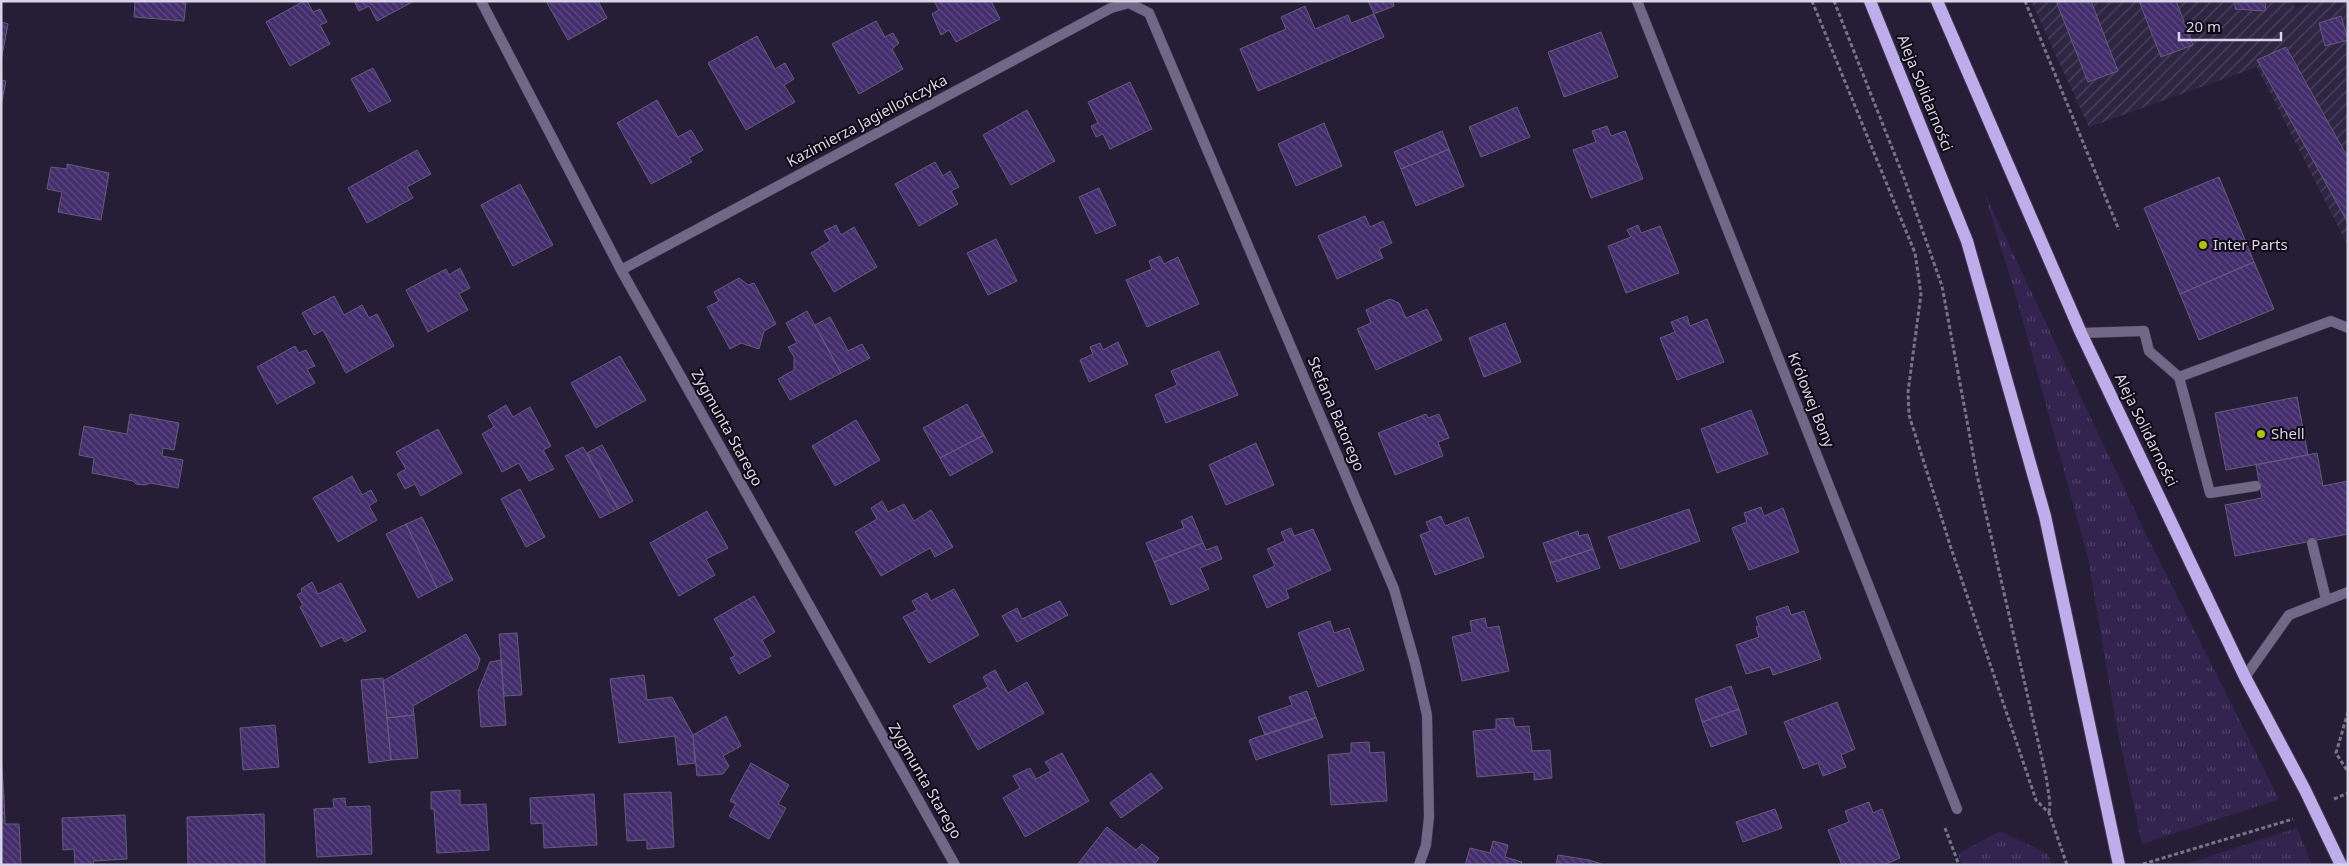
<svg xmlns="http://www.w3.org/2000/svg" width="2349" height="866" font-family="'Noto Sans',sans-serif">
  <defs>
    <pattern id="industrial-furrows" width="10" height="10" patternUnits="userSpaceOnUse" patternTransform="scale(1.25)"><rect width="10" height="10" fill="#2f2644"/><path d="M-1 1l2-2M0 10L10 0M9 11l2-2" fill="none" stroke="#4d455f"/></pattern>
    <pattern id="grass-tufts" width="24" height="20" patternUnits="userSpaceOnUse" patternTransform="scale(1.25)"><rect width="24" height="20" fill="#32234f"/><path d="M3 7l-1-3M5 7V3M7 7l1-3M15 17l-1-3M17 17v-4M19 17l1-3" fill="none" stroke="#4f4268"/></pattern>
    <pattern id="building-back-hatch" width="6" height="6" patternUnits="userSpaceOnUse" patternTransform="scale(1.25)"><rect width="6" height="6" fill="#442d6c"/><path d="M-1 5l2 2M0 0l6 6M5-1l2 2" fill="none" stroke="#5e4b81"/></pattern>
  </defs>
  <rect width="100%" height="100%" fill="#261e37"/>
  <!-- industrial -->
  <path fill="url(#industrial-furrows)" d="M2031 1H2293L2295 8 2317 1H2348V246L2257 67 2089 127Z"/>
  <!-- grass -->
  <path fill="url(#grass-tufts)" d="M1984 192 2141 524 2279 799 2142 844 2115 718 2088 558 2018 303Z
    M2297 828 2312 865H2183Z
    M2000 831 2048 854 2052 865H1962L1958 854Z"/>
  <!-- building -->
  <path fill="url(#building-back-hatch)" stroke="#655c7a" d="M135 1H186L184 21 134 17Z
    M304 1H307L313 12 320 9 327 22 320 25 330 44 290 66 266 22Z
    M354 1H414L377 21 369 6 359 11Z
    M546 1H598L607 18 568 40Z
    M934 1H991L1000 19 956 42 949 30 941 35 932 14 939 10Z
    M1368 1H1393L1394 6 1374 14Z
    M2056 1H2091L2118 71 2088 82Z
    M2139 1H2176L2193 45 2161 57Z
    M2235 1H2266L2265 11 2235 9Z
    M1305 6 1315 29 1348 15 1351 23 1374 14 1384 37 1258 91 1240 49 1286 29 1281 17Z
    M2341 16 2348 40 2325 46 2319 23Z
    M876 21 885 37 893 33 899 43 892 49 903 69 859 94 832 44Z
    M1 22 8 24 1 61Z
    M1601 32 1618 77 1564 97 1548 52Z
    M757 36 775 69 785 63 794 79 784 85 795 102 746 130 708 63Z
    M2286 47 2348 158V223L2257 60Z
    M373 68 391 101 369 112 351 79Z
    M1 80 6 81 1 106Z
    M1130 82 1152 129 1110 149 1103 134 1096 137 1091 126 1098 123 1088 102Z
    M657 100 678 137 691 130 703 150 689 158 692 162 651 184 617 123Z
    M1517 107 1530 137 1481 157 1469 127Z
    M1027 110 1055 161 1011 185 983 135Z
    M1324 123 1342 166 1296 186 1278 144Z
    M1607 126 1611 136 1625 131 1643 179 1591 198 1573 150 1596 142 1592 131Z
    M1442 131 1449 149 1401 169 1394 152Z
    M1449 149 1464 186 1416 206 1401 169Z
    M417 150 431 174 407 187 413 198 367 223 348 188Z
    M935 162 943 176 950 171 959 187 951 191 958 204 919 226 895 184Z
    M67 164 109 173 101 220 58 212 62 192 47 189 51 167 67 169Z
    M2219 177 2254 262 2180 294 2144 208Z
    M520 184 553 245 513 266 481 205Z
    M1099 188 1116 225 1096 234 1079 197Z
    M1365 216 1370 227 1383 221 1392 243 1379 249 1383 258 1337 279 1318 236Z
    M836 225 841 235 854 227 877 267 834 292 811 253 830 241 824 231Z
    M1638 225 1641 233 1660 226 1679 273 1626 293 1608 246 1631 237 1627 230Z
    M996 239 1017 281 988 295 967 253Z
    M1160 256 1164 264 1178 257 1199 304 1147 327 1126 280 1152 269 1149 261Z
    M2254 262 2274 309 2199 340 2180 294Z
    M460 268 470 288 459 294 468 310 428 332 406 290 446 269 449 275Z
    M739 278 748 285 754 283 776 324 764 331 759 349 741 343 730 349 707 307 719 301 714 292Z
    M334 296 344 315 362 305 369 318 377 314 394 346 346 373 323 330 314 335 302 313Z
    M1390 299 1399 303 1406 318 1427 309 1442 340 1376 370 1357 329 1371 323 1366 310Z
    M807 311 841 373 790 400 778 379 794 370V357L788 347 797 343 786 323Z
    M1687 316 1690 326 1707 319 1724 362 1677 380 1660 338 1675 332 1671 322Z
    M830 317 848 351 862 344 870 358 841 373 815 325Z
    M1505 323 1521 362 1484 377 1469 338Z
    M1118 342 1128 364 1089 382 1080 360 1093 354 1090 347 1100 343 1103 350Z
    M295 346 299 353 306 350 315 366 307 369 315 383 277 404 257 367Z
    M1219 351 1238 395 1166 423 1155 395 1177 385 1171 371Z
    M620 356 646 400 596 428 571 383Z
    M2297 397 2308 455 2226 470 2215 413Z
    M967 404 984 435 940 458 923 428Z
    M506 405 513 417 530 407 551 446 543 450 554 469 529 481 519 463 502 472 482 434 494 427 488 416Z
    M1751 410 1768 454 1717 473 1701 429Z
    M130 414 179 423 174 450 163 448 162 456 183 460 178 488 150 483 145 485 136 484 133 481 92 473 94 458 79 455 84 426 127 434Z
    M1426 414 1428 418 1439 414 1449 438 1438 442 1443 456 1395 475 1378 433Z
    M856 420 880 460 835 486 812 446Z
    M438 429 462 473 421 496 415 484 405 489 397 474 406 469 396 452Z
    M984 435 993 452 950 476 940 458Z
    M1256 443 1274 485 1226 505 1209 465Z
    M602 445 633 501 618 509 587 453Z
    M583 447 618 509 600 518 565 456Z
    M2317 453 2323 486 2348 481V534L2235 556 2225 505 2262 498 2256 465Z
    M352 476 362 495 371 490 377 501 369 506 377 520 338 542 313 498Z
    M520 489 545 537 526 547 501 499Z
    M882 501 888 512 904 504 914 521 931 510 953 547 935 557 930 548 881 576 855 532 877 519 871 508Z
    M1761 507 1764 516 1783 508 1799 552 1749 570 1732 528 1747 522 1744 513Z
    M1689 509 1700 541 1620 569 1608 537Z
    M707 511 728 548 706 559 715 575 679 596 650 543Z
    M1192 516 1203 543 1154 562 1146 543 1184 528 1181 521Z
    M1441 516 1445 526 1468 517 1484 557 1435 575 1420 535 1430 531 1426 522Z
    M422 517 453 580 437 588 406 524Z
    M406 524 437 588 418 598 386 534Z
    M1291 528 1294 536 1313 529 1331 570 1286 590 1289 598 1267 608 1253 576 1275 566 1267 549 1285 541 1281 532Z
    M1578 531 1579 536 1588 534 1593 549 1550 563 1543 543Z
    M1203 543 1206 550 1217 546 1222 559 1200 568 1209 589 1171 605 1154 562Z
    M1593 549 1600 568 1557 582 1550 563Z
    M312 582 318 594 341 583 366 631 345 642 342 637 321 647 300 607 303 605 297 595 302 592 301 589Z
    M954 589 979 635 929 663 903 617 917 610 912 601 927 593 931 601Z
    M754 596 775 632 762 640 771 656 739 674 730 658 735 656 714 619Z
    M1060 601 1068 615 1017 642 1002 616 1017 608 1022 619Z
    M1788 606 1791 615 1804 611 1821 659 1773 675 1770 667 1746 674 1736 645 1759 637 1756 627 1759 626 1756 617Z
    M1485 618 1487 628 1499 626 1509 671 1462 681 1452 637 1472 632 1470 621Z
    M1330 621 1334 633 1349 628 1364 670 1318 687 1298 633Z
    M517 633 522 695 504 696 499 634Z
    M466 634 480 659 477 669 413 706 414 715 387 718 383 681Z
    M501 660 506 725 481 727 478 691 490 662Z
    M995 670 1008 693 1027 682 1044 713 978 750 953 706 988 687 983 677Z
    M644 675 647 700 672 697 693 735 695 763 678 765 675 736 619 743 610 679Z
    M383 678 391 760 369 763 361 680Z
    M1731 686 1739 709 1702 722 1695 699Z
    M1307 691 1316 718 1265 735 1258 717 1292 705 1289 697Z
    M1837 702 1855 749 1841 755 1846 767 1823 776 1818 763 1803 769 1784 722Z
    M1739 709 1747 734 1711 747 1702 722Z
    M414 715 418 758 391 760 387 718Z
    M726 716 741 746 723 756 729 766 723 774 697 776 693 735Z
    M1316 717 1323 737 1256 760 1249 740Z
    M1513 718 1515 727 1529 726 1532 751 1550 750 1552 778 1534 780V772L1477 777 1473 731 1496 729V719Z
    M275 725 279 767 243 770 240 728Z
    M1369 742 1370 753 1384 752 1387 801 1331 805 1328 755 1351 753V743Z
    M1062 753 1089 801 1025 837 1003 798 1020 788 1013 776 1030 768 1036 779 1051 771 1045 762Z
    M1 756 4 796H1Z
    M751 763 789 785 778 804 786 808 769 839 729 816 736 804 730 801Z
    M1151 773 1163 788 1121 818 1110 803Z
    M460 790V805L486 804 489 850 437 853 434 809H431V792Z
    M671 792 674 847 647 849V840L627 841 624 794Z
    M594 794 597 845 544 848 543 823 531 824 530 798Z
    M1 796H4L5 824H19L21 865H1Z
    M345 798 346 807 370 806 372 854 317 857 314 809 334 808 333 799Z
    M1869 802 1873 813 1882 809 1900 858 1883 865H1842L1828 830 1849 822 1845 811Z
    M1775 809 1782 828 1743 842 1736 822Z
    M264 814 265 865H188L187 817Z
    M125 815 127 859 93 861 94 865H75L74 849 63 850 62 818Z
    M1107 827 1136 850 1142 844 1159 858 1154 865H1077Z
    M1493 841 1508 845 1505 857 1522 862 1521 865H1465L1470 848 1490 853Z
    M1558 855 1589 860 1605 865H1556Z"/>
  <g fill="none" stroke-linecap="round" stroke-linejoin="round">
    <!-- lane casing -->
    <g stroke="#3f3850" stroke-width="11">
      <path id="lane" d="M2081 333 2144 331 2149 351 2179 377 2331 321 2348 328
        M2179 377 2210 493 2256 486
        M2312 543 2326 599
        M2245 677 2289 615 2348 592"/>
    </g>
    <!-- street casing -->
    <g stroke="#3f3850" stroke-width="11">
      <path id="street" d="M481 1 621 270 955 865
        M1637 1 1957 809
        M621 270 1111 8 1129 3 1149 13 1394 589 1415 663 1427 715 1429 817 1426 845 1419 865"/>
    </g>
    <!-- primary casing -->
    <g stroke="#3f3850" stroke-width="14">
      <path id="primary" d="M1870 1 1967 241 2045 516 2119 865
        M1937 1 2081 333 2245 677 2305 790 2341 865"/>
    </g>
    <!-- path -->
    <path stroke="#797288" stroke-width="3" stroke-dasharray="4 2.5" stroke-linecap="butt" d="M1812 1 1915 253 1921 294 1908 392 1909 415 1951 548 2036 800 2049 813 2067 865
      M1834 1 1904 178 1942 286 1977 475 2046 776 2050 803 2049 813
      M2025 1 2119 230
      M2348 712 2336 753 2348 772
      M2334 799 2348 793
      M1945 828 1959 865
      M2143 864 2293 819"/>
    <!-- lane -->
    <use href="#lane" stroke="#706886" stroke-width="10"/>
    <!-- street -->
    <use href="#street" stroke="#706886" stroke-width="10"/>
    <!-- primary -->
    <use href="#primary" stroke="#beadeb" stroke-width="12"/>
  </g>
  <!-- markers -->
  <g fill="#b0c502" stroke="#0e0a15" stroke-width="2">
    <circle cx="2203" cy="245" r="5"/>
    <circle cx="2261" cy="434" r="5"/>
  </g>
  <g text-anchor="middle" stroke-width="4" stroke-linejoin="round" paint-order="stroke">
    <!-- street labels -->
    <g font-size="15" fill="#d9d5e6" stroke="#0e0a15">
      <text transform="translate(1925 93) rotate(68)" y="5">Aleja Solidarności</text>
      <text transform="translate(867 121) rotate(-28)" y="5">Kazimierza Jagiellończyka</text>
      <text transform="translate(1811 400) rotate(68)" y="5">Królowej Bony</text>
      <text transform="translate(1336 414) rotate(67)" y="5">Stefana Batorego</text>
      <text transform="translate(727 428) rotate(61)" y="5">Zygmunta Starego</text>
      <text transform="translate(2146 430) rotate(64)" y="5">Aleja Solidarności</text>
      <text transform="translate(925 781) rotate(60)" y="5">Zygmunta Starego</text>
    </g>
    <!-- poi labels -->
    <g font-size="15" fill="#d9d5e6" stroke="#0e0a15" text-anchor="start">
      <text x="2213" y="250">Inter Parts</text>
      <text x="2271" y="439">Shell</text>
    </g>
  </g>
  <!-- border -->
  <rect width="2349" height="866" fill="none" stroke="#d9d5e6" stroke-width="5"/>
  <!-- scale -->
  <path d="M2179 32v8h102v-8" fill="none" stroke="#d9d5e6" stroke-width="2.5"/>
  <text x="2186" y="32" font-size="15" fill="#d9d5e6" stroke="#0e0a15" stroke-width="4" paint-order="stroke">20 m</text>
</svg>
